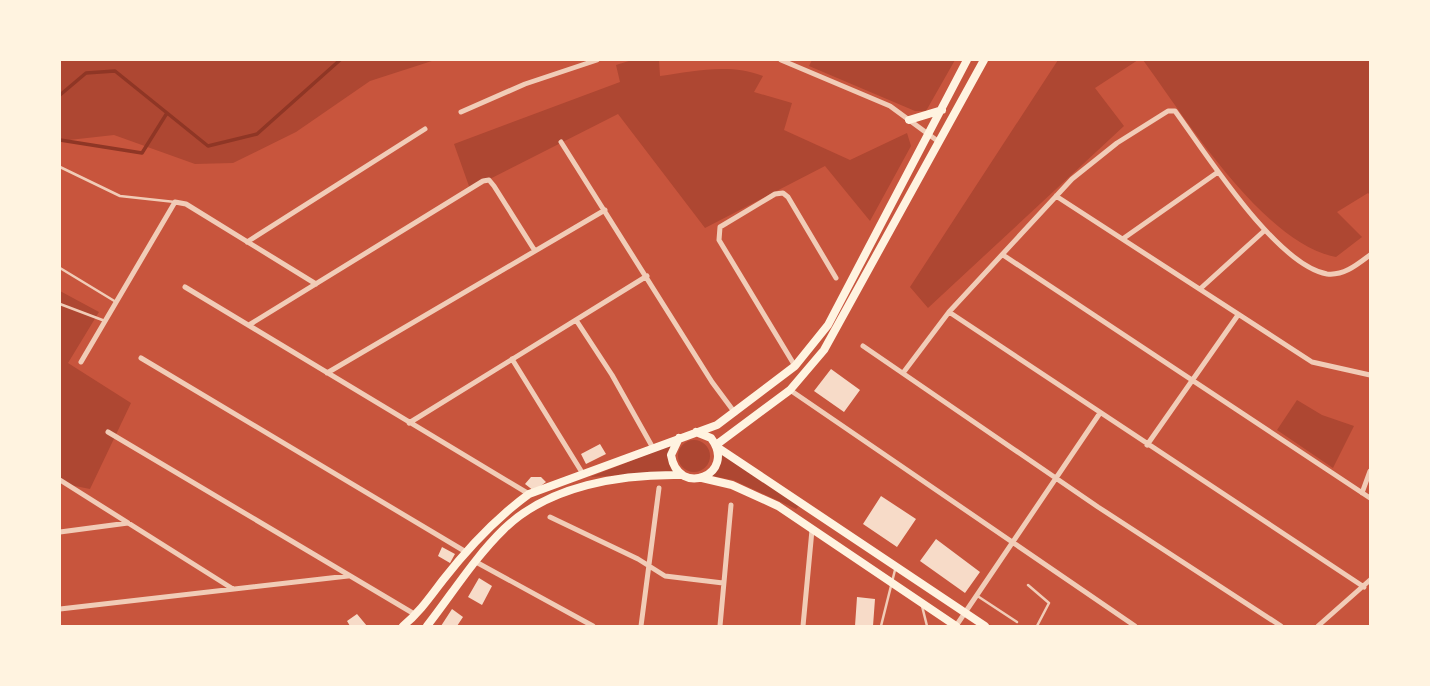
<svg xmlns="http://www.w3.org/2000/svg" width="1430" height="686" font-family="'PT Sans Narrow',sans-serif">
  <rect width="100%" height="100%" fill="#c8553d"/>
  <!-- green -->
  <path fill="#ae4732" d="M60 60H435L370 81 296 132 233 163 195 164 114 135 60 141Z
    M632 60H659L660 76C694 71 730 63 763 76L754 92 792 103 784 130 850 160 907 133 911 146 870 221 825 166 705 228 618 114 470 189 454 144 620 82 616 65Z
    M812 60H955L926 111H915L809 66Z
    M1058 60H1138L1095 88 1124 126 928 308 910 287Z
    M1143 60H1370V195L1368 193 1337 212 1362 237 1336 257C1263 243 1186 119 1143 60Z
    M60 291 99 312 68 363 131 403 90 489 60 483Z
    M1297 400 1322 415 1354 426 1333 468 1277 430Z
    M678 456a16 16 0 1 1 32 0a16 16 0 1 1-32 0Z
    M671 445 670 463 674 472 590 477Z
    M719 451 799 506 796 509 733 480 712 476 717 470Z"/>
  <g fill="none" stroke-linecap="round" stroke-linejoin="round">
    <!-- stream -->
    <path stroke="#8f3625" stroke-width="3.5" d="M60 95 86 73 115 71 208 146 257 134 340 60
      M60 140 142 153 167 113"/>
  </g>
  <!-- building -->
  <path fill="#f7dbc8" d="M831 369 860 390 844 412 814 391Z
    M600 444 606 454 586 464 581 454Z
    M531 477H541L546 482 534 491 525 484Z
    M881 496 916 519 897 547 863 524Z
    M936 539 980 572 965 593 920 561Z
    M442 547 455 554 450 563 438 556Z
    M479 578 492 586 482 605 468 597Z
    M857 597 875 599 873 626H855Z
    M452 609 463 617 457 626H441Z
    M357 614 367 626H350L347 621Z"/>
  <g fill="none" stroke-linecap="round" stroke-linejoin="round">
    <!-- service -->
    <path stroke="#f1ccb7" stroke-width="2.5" d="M60 167 120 196 175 202
      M60 268 116 302
      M60 304 105 321
      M1028 585 1049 603 1037 626
      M979 597 1017 622
      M922 606 927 626
      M881 626 895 570"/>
    <!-- minor -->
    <path stroke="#f1ccb7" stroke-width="5" d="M781 60 890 106 939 142
      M461 112 525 84 597 60
      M561 142 712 382 735 413
      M1056 196 1312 362 1370 375
      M1124 238 1218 172
      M247 242 425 129
      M1003 255 1370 498
      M185 287 529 494
      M1200 289 1264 231
      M949 312 1364 587
      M576 320 612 375 653 448
      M249 325 483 181 489 180 494 186 535 251
      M863 346 1098 507 1281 626
      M141 358 466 552
      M512 359 583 474
      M81 362 175 202 186 204 316 284
      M795 366 719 240 720 227 775 194 783 193 788 197 836 278
      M327 373 605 210
      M903 373 949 312 1072 179 1117 143 1168 111H1175C1205 152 1276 265 1327 274 1344 276 1358 264 1370 255
      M790 390 1135 626
      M409 423 647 276
      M108 432 416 615
      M1147 445 1238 315
      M60 480 233 589
      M1362 493 1370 471
      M550 517 638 559 665 576 723 583
      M60 532 128 523
      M476 562 593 626
      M60 609 348 576
      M641 626 659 488
      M720 626 731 505
      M803 626 812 530
      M956 626 1100 413
      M1318 626 1370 580"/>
    <!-- secondary -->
    <path stroke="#fff3e0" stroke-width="8" d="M909 120 942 110
      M679 438 671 455C678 499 738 474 711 438L696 432
      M716 445 790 390 824 350 984 60
      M717 447 985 626
      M702 478 732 485 778 506 956 626
      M403 626C419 613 430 597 443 580 468 548 496 518 529 494L717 425 795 366 828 325 967 60
      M427 626C452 594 475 557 504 529 549 485 622 474 681 475"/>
  </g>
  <!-- border -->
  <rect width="1430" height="686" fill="none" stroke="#fff3e0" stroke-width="122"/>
</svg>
